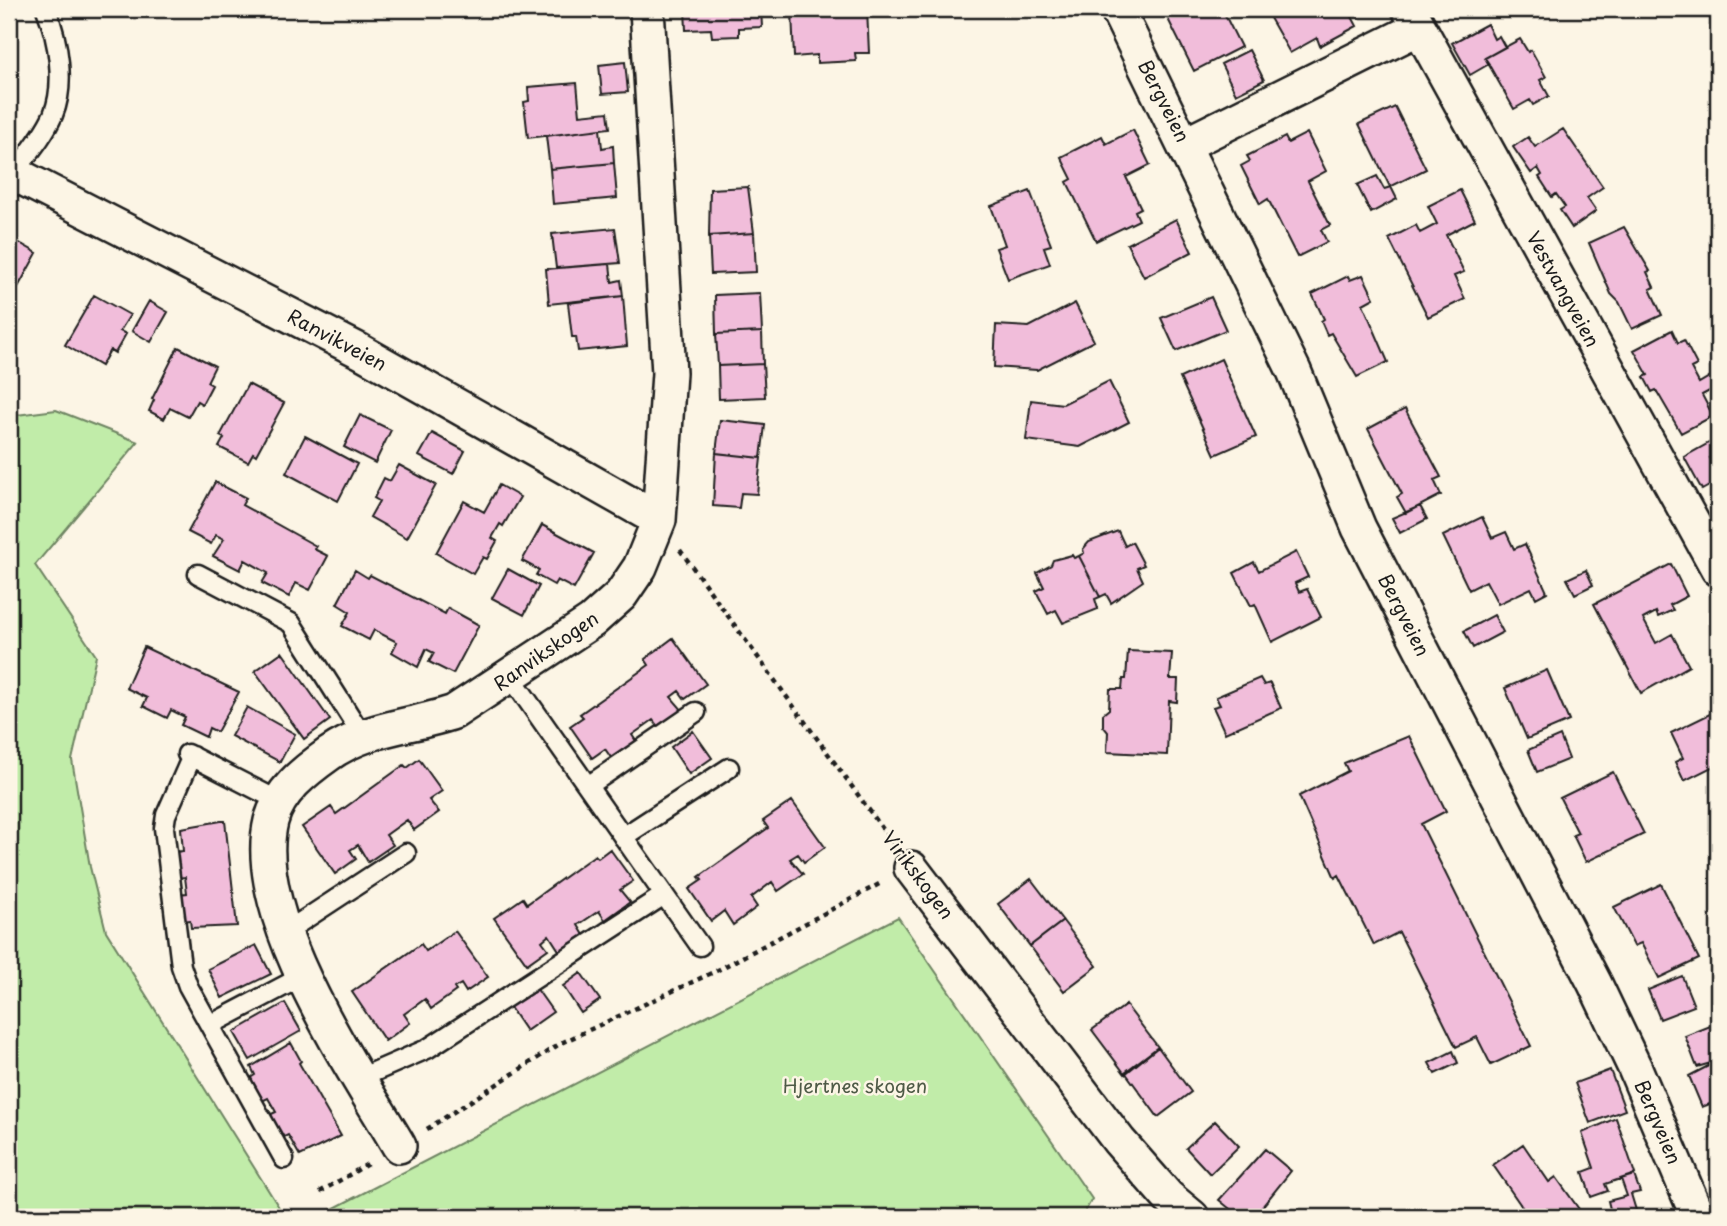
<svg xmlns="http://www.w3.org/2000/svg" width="1727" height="1226" font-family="'Playpen Sans',sans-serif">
  <rect width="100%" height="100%" fill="#fcf5e5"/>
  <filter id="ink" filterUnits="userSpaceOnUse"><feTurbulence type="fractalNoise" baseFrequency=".0143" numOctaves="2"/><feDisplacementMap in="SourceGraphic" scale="14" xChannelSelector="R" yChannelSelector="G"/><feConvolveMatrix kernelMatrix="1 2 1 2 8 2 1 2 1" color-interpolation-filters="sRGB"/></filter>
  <g filter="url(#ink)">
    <!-- green -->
    <path fill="#c1eca9" stroke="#6e8462" stroke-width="2" d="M56 410 138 442 35 565 96 656 72 760 90 867 106 931 285 1217H9V416Z
      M898 917 1092 1199 1082 1217H317Z"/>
    <!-- building -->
    <path fill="#f1bdda" stroke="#1c1c1c" stroke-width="2" d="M497 9H551V10L497 14Z
      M685 9H761L762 27 739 28V36L712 37 711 29 686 30Z
      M867 9 869 53H855L856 61 817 63V55L794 57 792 12Z
      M1163 9H1222L1241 47 1194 71Z
      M1287 9H1348L1357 26 1320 46 1317 38 1290 53 1270 18Z
      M1487 24 1494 39 1499 36 1505 47 1485 58 1489 64 1470 75 1452 43Z
      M1520 39 1528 52 1531 50 1546 77 1540 80 1549 96 1533 105 1530 100 1514 109 1485 58Z
      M1249 50 1264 80 1236 94 1221 64Z
      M625 62 628 92 602 94 599 65Z
      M577 83 580 115 608 112 610 128 528 138 524 102 529 101 528 87Z
      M1395 107 1426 169 1390 187 1359 124Z
      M600 129 602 148 613 146 614 163 550 169 546 136Z
      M1563 129 1603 187 1587 198 1596 211 1572 228 1560 210 1565 207 1556 194 1552 197 1539 177 1542 175 1538 168 1531 173 1513 147 1528 137 1535 147Z
      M1133 130 1150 165 1126 177 1141 208 1135 211 1139 220 1096 241 1067 182 1072 179 1061 157 1102 136 1106 144Z
      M1307 133 1326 171 1308 181 1330 225 1321 230 1327 242 1297 257 1268 199 1260 204 1241 166 1250 161 1247 156 1285 137 1288 143Z
      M614 163 617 198 553 204 550 169Z
      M1377 176 1384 189 1391 187 1397 199 1371 213 1357 185Z
      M748 187 754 233 709 236 710 189Z
      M1460 190 1475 220 1446 235 1464 272 1454 276 1465 299 1428 317 1389 239 1416 225 1420 233 1437 224 1428 206Z
      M1030 191 1051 245 1044 247 1050 264 1008 279 996 248 1005 245 991 206Z
      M1176 219 1192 252 1144 277 1127 244Z
      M1624 227 1650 271 1647 272 1654 287 1650 289 1662 315 1632 329 1619 302 1611 294 1589 243Z
      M615 228 620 263 556 268 552 234Z
      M754 233 756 272 711 274 709 236Z
      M9 237 37 253 17 289 9 284Z
      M610 264 612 282 621 280 623 296 549 304 546 269Z
      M1363 275 1374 298 1363 304 1388 362 1357 377 1331 333 1327 335 1321 321 1324 319 1312 294 1348 276 1350 280Z
      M760 293 762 332 716 334 715 295Z
      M94 295 130 315 120 331 126 334 115 353 110 350 101 366 65 345Z
      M623 296 627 346 578 351 576 337H572L568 303Z
      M1211 297 1226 330 1176 351 1161 318Z
      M149 301 168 312 151 342 132 331Z
      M1075 303 1094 341 1037 370 994 367 996 325 1029 327Z
      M1672 330 1678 343 1684 340 1697 365 1691 368 1699 383 1711 376 1717 387 1702 395 1713 416 1681 433 1656 390 1652 392 1644 377 1648 375 1634 350Z
      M762 332 763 364 718 366 716 334Z
      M178 347 215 366 207 382 212 385 202 404 197 401 188 417 170 408 164 419 149 411 154 400 152 399Z
      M1221 359 1256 437 1215 455 1180 378Z
      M763 364 765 397 719 399 718 366Z
      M1109 381 1129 422 1080 447 1026 440 1031 400 1063 404Z
      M248 384 284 403 256 455 253 453 248 462 219 447 224 438 220 436Z
      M1405 409 1441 477 1434 480 1441 495 1406 513 1397 497 1402 494 1368 429Z
      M360 415 391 430 375 463 344 447Z
      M720 420 765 425 761 458 716 453Z
      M432 433 465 451 453 474 419 456Z
      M305 436 357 464 338 501 286 473Z
      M1718 438V454L1710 458 1718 472V481L1702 490 1684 457Z
      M716 453 761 458 757 494 741 493 739 508 713 506Z
      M399 465 436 485 407 538 370 517 379 501 374 498 384 478 390 481Z
      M215 482 246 498 242 505 316 546 314 549 328 556 310 590 296 583 289 597 262 583 268 573 245 560 240 570 213 556 224 539 216 535 211 544 188 532Z
      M499 485 520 497 503 526 500 524 492 538 497 541 487 559 483 557 473 574 436 553 464 501 484 512Z
      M1420 506 1427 519 1400 533 1392 518Z
      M1482 517 1492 538 1506 532 1514 549 1525 544 1547 592 1536 598 1531 588 1498 604 1486 581 1469 590 1443 536Z
      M542 525 594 553 574 589 557 580 554 585 536 575 539 570 522 561Z
      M1118 531 1125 546 1132 542 1144 565 1137 568 1143 581 1111 603 1106 594 1100 597 1079 556 1084 553 1083 549 1089 542Z
      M1296 552 1308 577 1295 583 1299 592 1307 589 1321 617 1272 642 1255 604 1251 606 1234 573 1254 562 1259 571Z
      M1072 555 1074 558 1079 556 1100 597 1095 599 1098 609 1063 623 1056 610 1048 614 1036 591 1044 587 1037 573 1051 565 1053 560Z
      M1671 564 1687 596 1670 605 1673 610 1658 617 1656 612 1643 619 1656 643 1672 634 1689 666 1641 693 1594 604Z
      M508 569 539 586 524 615 492 598Z
      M355 570 368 578 370 575 445 614 448 608 479 625 453 674 429 662 434 653 426 649 418 667 392 652 397 642 374 630 369 640 342 626 350 612 337 604Z
      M1586 570 1593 585 1575 594 1567 579Z
      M1494 615 1503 632 1473 648 1464 631Z
      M673 638 706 684 685 699 679 691 671 697 684 712 660 729 653 720 632 735 638 744 614 762 605 749 592 758 570 726 583 717 580 714 649 665 645 659Z
      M144 647 239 692 217 732 209 728 206 737 181 725 185 717 171 710 167 718 143 706 147 698 126 688Z
      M1128 651 1172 653 1170 679H1178L1177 702 1169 701 1167 755 1107 752 1108 732 1103 726V714L1109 709 1110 689H1122L1123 679H1126Z
      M282 652 330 720 304 739 255 671Z
      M1547 670 1569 721 1527 739 1505 688Z
      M1260 678 1264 685 1270 683 1281 708 1225 733 1213 707 1220 705 1216 697Z
      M247 707 295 734 280 762 231 736Z
      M1718 710V764L1684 781 1675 762 1683 758 1671 733Z
      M693 731 712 758 689 774 671 747Z
      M1409 736 1446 811 1421 824 1531 1046 1491 1065 1477 1037 1456 1047 1399 932 1374 945 1339 875 1335 878 1299 796 1348 771 1344 763Z
      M1560 736 1569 759 1537 772 1528 750Z
      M419 759 442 791 429 800 439 812 414 830 407 820 386 835 393 845 368 862 358 845 350 850 356 859 335 874 302 827 331 807 336 814 404 765 407 768Z
      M1613 772 1644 834 1586 862 1573 835 1578 833 1560 798Z
      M792 801 825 847 804 862 798 854 790 859 803 874 778 891 772 882 751 898 757 907 733 925 724 911 711 921 689 889 702 880 699 877 768 828 763 821Z
      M221 821H225L237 926 191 928 190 920 181 921 178 894 187 893 185 877 177 878 174 852 183 851 181 828Z
      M610 849 633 881 620 890 630 902 605 920 599 911 578 925 584 935 560 952 549 935 542 941 548 949 527 964 494 918 523 898 527 904 595 855 598 858Z
      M1031 879 1063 921 1030 946 998 904Z
      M1661 884 1699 959 1659 978 1641 943 1634 946 1614 907Z
      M1063 921 1097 966 1064 991 1030 946Z
      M455 931 488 977 466 992 461 984 454 988 456 991 431 1009 425 999 404 1014 410 1023 385 1041 352 992 421 944 426 951Z
      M256 945 271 974 222 998 208 969Z
      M581 973 600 1000 581 1013 563 986Z
      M1682 976 1694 1006 1660 1019 1648 990Z
      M534 985 553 1012 526 1031 507 1003Z
      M285 1003 301 1031 250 1060 234 1032Z
      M1126 1005 1158 1047 1125 1074 1092 1030Z
      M1718 1023V1061L1697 1067 1685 1036Z
      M291 1043 301 1061 299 1063 341 1136 300 1156 288 1135 280 1139 267 1116 276 1112 268 1098 260 1102 247 1080 255 1075 251 1067Z
      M1158 1047 1191 1092 1158 1117 1125 1072Z
      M1453 1051 1458 1063 1435 1074 1429 1063Z
      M1718 1061V1101L1702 1107 1689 1076Z
      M1610 1070 1625 1110 1590 1123 1575 1083Z
      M1616 1118 1635 1174 1605 1184 1608 1191 1591 1197 1583 1172 1594 1168 1582 1133Z
      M1215 1121 1239 1146 1210 1174 1186 1148Z
      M1523 1144 1549 1182 1556 1177 1581 1212 1574 1217H1529L1493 1165Z
      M1265 1149 1291 1171 1254 1217H1240L1219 1200Z
      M1634 1175 1640 1192 1631 1194 1638 1217H1612L1608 1201 1627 1196 1621 1179Z"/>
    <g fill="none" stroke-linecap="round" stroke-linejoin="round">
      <!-- lane casing -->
      <g stroke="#1c1c1c" stroke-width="23">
        <path id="lane" d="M13 174C27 155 43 137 53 115 66 84 58 39 46 9
          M198 574 291 623 362 735
          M511 677 700 946
          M187 754 279 801
          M192 756 166 815 164 828 181 966 188 986 284 1159
          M588 786 696 712
          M623 837 729 768
          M284 933 406 853
          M210 1025 303 976
          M360 1078 427 1049 664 895"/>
      </g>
      <!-- street casing -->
      <g stroke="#1c1c1c" stroke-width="38">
        <path id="street" d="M1117 9 1294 371 1359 528 1595 984 1634 1066 1698 1217
          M1409 9 1718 569
          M1186 144 1419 28
          M9 171 360 351 659 520
          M911 868 1119 1141 1168 1197 1192 1217
          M399 1146C353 1067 248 915 271 821 279 791 305 771 329 754 367 727 411 727 454 712L592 621 621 595 640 567 659 520 669 373 647 9"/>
      </g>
      <!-- path -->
      <path stroke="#1c1c1c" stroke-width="4.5" stroke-dasharray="5 5" stroke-linecap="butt" d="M680 550 893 843
        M427 1129 561 1043 716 971 883 882
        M320 1192 371 1162"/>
      <!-- lane -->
      <use href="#lane" stroke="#fcf5e5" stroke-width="18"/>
      <!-- street -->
      <use href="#street" stroke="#fcf5e5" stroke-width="33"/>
    </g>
  </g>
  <g text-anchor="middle" stroke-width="5" stroke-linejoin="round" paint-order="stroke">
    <!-- street labels -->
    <g font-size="19" fill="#1c1c1c" stroke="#fcf5e5">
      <text transform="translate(1164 101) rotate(63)" y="7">Bergveien</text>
      <text transform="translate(1563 289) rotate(61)" y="7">Vestvangveien</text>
      <text transform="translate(337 340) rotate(28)" y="7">Ranvikveien</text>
      <text transform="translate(1404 615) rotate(63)" y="7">Bergveien</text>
      <text transform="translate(546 651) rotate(-35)" y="7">Ranvikskogen</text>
      <text transform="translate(918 875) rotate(53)" y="7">Virikskogen</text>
      <text transform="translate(1658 1122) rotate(67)" y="7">Bergveien</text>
    </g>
    <!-- park labels -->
    <g font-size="19" fill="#4e5a46" stroke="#fcf5e5">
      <text x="855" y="1093">Hjertnes skogen</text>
    </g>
  </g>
  <!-- margin -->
  <rect width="1727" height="1226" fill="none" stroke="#fcf5e5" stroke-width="35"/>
  <rect x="18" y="18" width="1692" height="1191" fill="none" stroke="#1c1c1c" stroke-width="2.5" filter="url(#ink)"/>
</svg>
